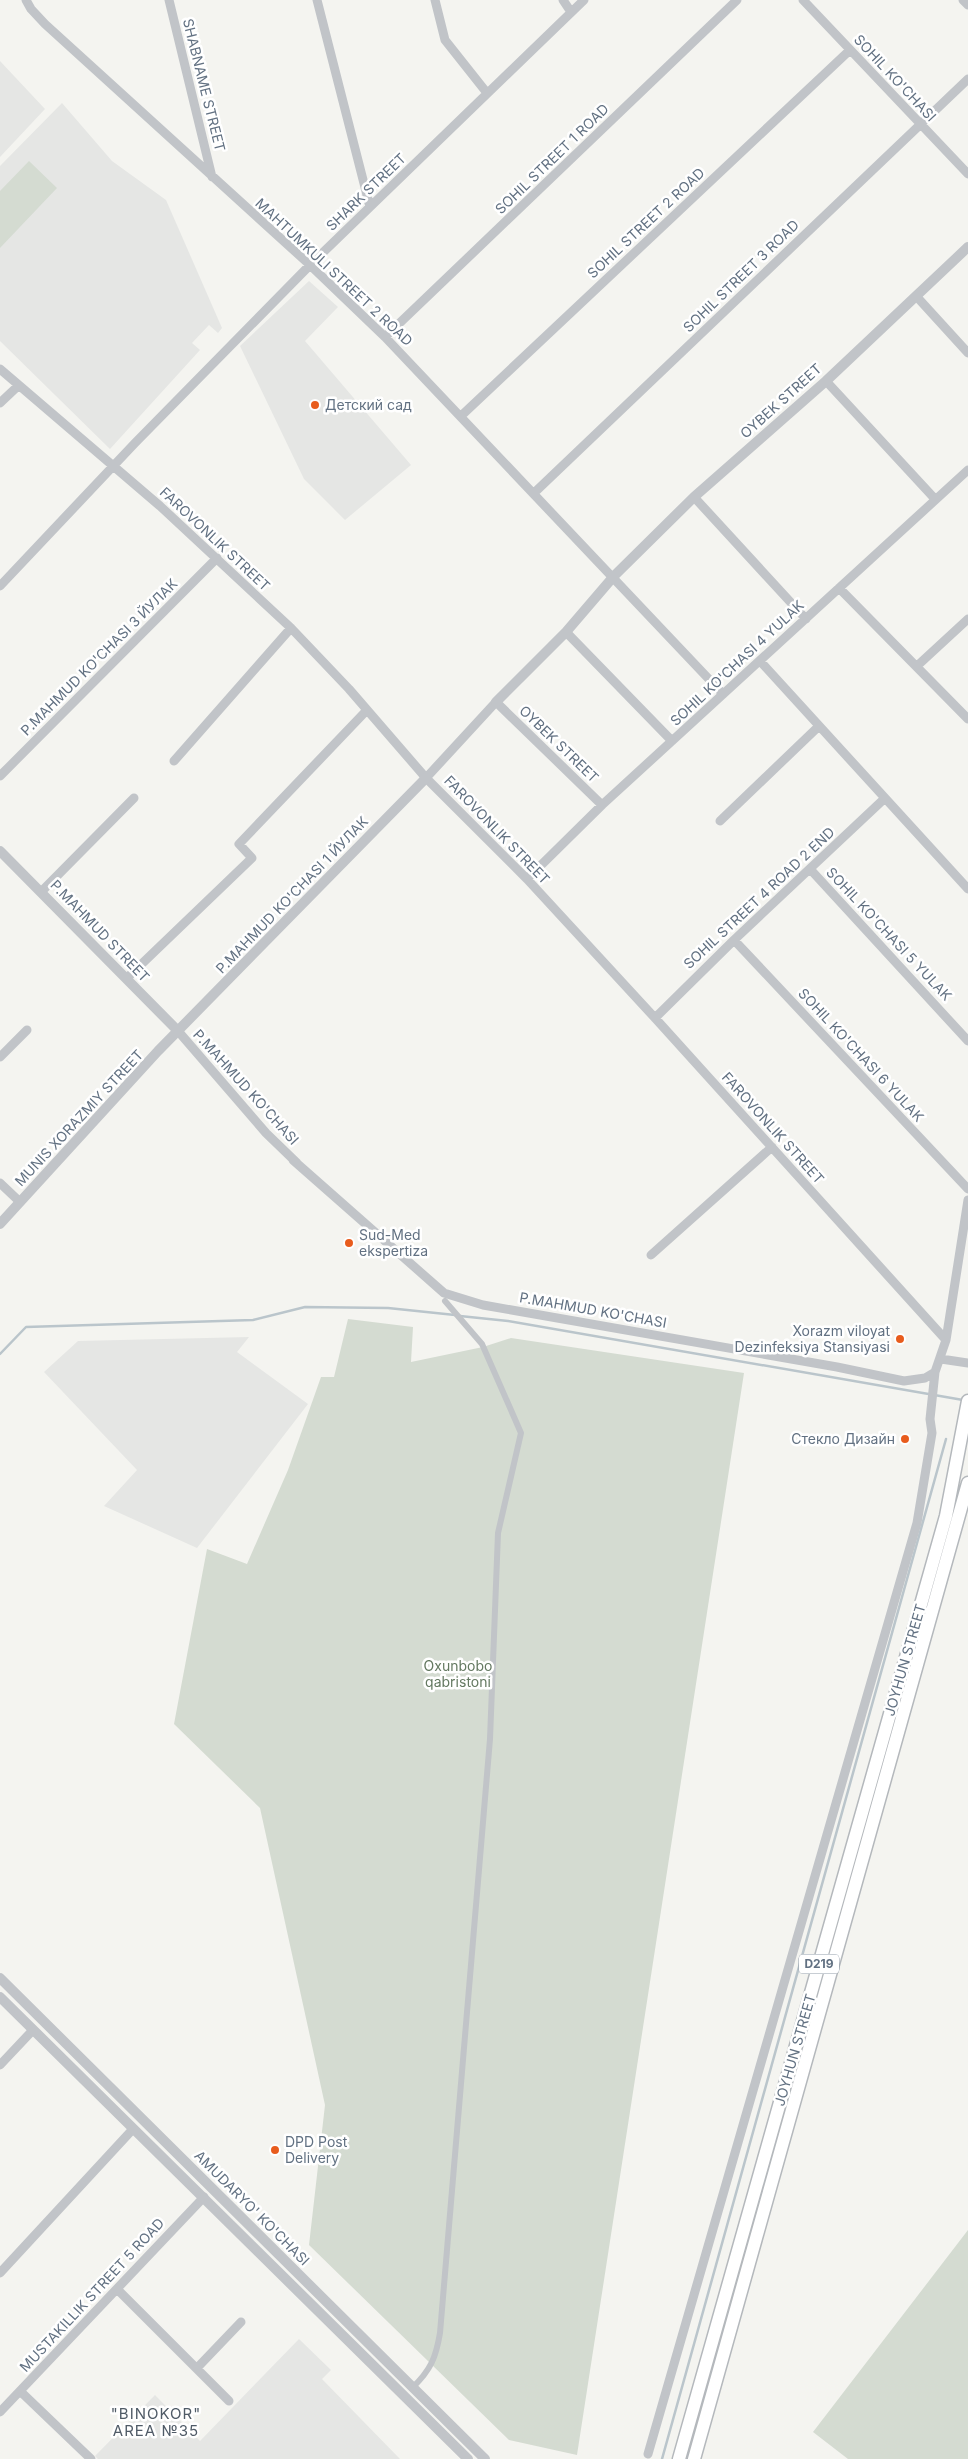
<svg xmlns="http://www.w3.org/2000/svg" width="968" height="2459" font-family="Inter,sans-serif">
  <rect width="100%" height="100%" fill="#f4f4f0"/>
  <!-- built -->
  <path fill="#e5e6e4" d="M0 61 45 109 0 157Z
    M62 103 112 161 166 200 222 328 218 333 209 325 192 343 200 350 110 449 0 341V166Z
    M309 281 338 307 305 341 411 465 345 520 304 479 240 346Z
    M249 1337 237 1352 308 1404 197 1548 104 1506 137 1470 44 1372 78 1341Z
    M299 2339 331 2370 322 2379 400 2459H98L95 2456 155 2395 200 2441Z"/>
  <!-- green -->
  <path fill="#d4dbd1" d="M29 161 57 188 0 248V191Z
    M348 1319 413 1327 411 1362 483 1347 511 1338 744 1373 577 2455 509 2440 309 2245 325 2105 260 1808 174 1724 207 1549 247 1564 288 1470 321 1377H334Z
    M968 2230V2459H848L813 2432Z"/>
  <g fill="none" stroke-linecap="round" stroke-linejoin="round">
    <!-- stream -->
    <path stroke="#bac5cb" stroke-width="2.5" d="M460 1316 508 1321 963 1400
      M0 1354 26 1327 253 1320 305 1307 388 1308 455 1315
      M662 2459 946 1439"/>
    <!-- primary casing -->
    <g stroke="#b4b8bc" stroke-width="15">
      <path id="primary" d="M679 2459 946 1516 968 1401
        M694 2459 968 1483"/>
    </g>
    <!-- pedestrian -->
    <path stroke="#c1c4c8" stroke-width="6" d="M412 2388C431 2370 436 2357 440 2333L490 1739 498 1533 521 1433 482 1344 445 1301"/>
    <!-- minor -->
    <path stroke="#c1c4c8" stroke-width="9" d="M26 0 31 9 45 24 310 265 385 337 723 694
      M169 0 212 177
      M317 0 370 207
      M435 0 445 40 487 93
      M563 0 571 12
      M803 0 968 174
      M963 0 968 5
      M917 297 968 353
      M385 337 737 0
      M0 369 160 506 291 628 349 689 426 778 527 879 655 1018 946 1340
      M826 381 935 499
      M0 403 18 386
      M461 416 850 50
      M534 493 968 79
      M694 497 806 619
      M0 586 135 443 310 265 584 0
      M839 588 968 719
      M566 632 672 741
      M760 661 968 889
      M917 666 968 619
      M174 761 291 628
      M0 776 217 558
      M426 778 496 702 602 805
      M720 821 818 727
      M810 869 968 1041
      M527 879 602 805 968 470
      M42 891 134 798
      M734 940 968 1189
      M127 978 252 858 239 844 367 710
      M655 1018 734 940 884 799
      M178 1031 266 1133 297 1163
      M0 1057 27 1030
      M293 1160 444 1293 483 1305 837 1367 904 1381 925 1378 935 1372
      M0 1183 20 1202
      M651 1255 772 1147
      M941 1359 968 1363
      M0 2065 33 2030
      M0 2273 133 2129
      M117 2289 229 2401
      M197 2368 241 2322
      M20 2391 91 2459
      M0 2412 204 2197
      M648 2454 917 1523 932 1433 930 1419 935 1372 946 1340 968 1200"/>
    <!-- tertiary -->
    <path stroke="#c1c4c8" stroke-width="10" d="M496 702 566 632 614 576 694 497 826 381 968 247
      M0 851 178 1031
      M0 1224 158 1051 426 778
      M0 1978 485 2459
      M0 1997 468 2459"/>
    <!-- primary -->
    <use href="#primary" stroke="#fff" stroke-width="12"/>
  </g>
  <!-- markers -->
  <g fill="#e85c1d" stroke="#fff" stroke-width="2">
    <circle cx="315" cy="405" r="5"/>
    <circle cx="349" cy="1243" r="5"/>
    <circle cx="900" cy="1339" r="5"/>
    <circle cx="905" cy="1439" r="5"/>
    <circle cx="275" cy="2150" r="5"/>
  </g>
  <g text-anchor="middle" stroke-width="5" stroke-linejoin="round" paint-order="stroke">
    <!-- shield labels -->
    <rect fill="#fff" stroke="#919ca8" stroke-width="1" x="799" y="1954.5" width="40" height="19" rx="4"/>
    <g font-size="12" font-weight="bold" fill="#627182">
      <text x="819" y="1968">D219</text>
    </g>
    <!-- street labels -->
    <g font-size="14" fill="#627182" stroke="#fff">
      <text transform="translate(895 78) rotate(47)" y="5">SOHIL KO'CHASI</text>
      <text transform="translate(204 85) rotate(76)" y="5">SHABNAME STREET</text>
      <text transform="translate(552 159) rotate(-44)" y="5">SOHIL STREET 1 ROAD</text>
      <text transform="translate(366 192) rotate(-44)" y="5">SHARK STREET</text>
      <text transform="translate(646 223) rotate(-43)" y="5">SOHIL STREET 2 ROAD</text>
      <text transform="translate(334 272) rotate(43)" y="5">MAHTUMKULI STREET 2 ROAD</text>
      <text transform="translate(741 276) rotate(-44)" y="5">SOHIL STREET 3 ROAD</text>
      <text transform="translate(781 401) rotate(-42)" y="5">OYBEK STREET</text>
      <text transform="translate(215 539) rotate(43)" y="5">FAROVONLIK STREET</text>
      <text transform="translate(99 657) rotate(-45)" y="5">P.MAHMUD KO'CHASI 3 ЙУЛАК</text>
      <text transform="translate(737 663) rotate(-43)" y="5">SOHIL KO'CHASI 4 YULAK</text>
      <text transform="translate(559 744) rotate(44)" y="5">OYBEK STREET</text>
      <text transform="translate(497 830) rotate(46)" y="5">FAROVONLIK STREET</text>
      <text transform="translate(292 895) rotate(-46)" y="5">P.MAHMUD KO'CHASI 1 ЙУЛАК</text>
      <text transform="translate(759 898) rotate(-43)" y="5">SOHIL STREET 4 ROAD 2 END</text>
      <text transform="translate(100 931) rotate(46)" y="5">P.MAHMUD STREET</text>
      <text transform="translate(889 934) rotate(47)" y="5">SOHIL KO'CHASI 5 YULAK</text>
      <text transform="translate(861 1055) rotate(47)" y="5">SOHIL KO'CHASI 6 YULAK</text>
      <text transform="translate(246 1087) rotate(48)" y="5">P.MAHMUD KO'CHASI</text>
      <text transform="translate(79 1118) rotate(-47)" y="5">MUNIS XORAZMIY STREET</text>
      <text transform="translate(773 1128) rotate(48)" y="5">FAROVONLIK STREET</text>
      <text transform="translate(593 1310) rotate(10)" y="5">P.MAHMUD KO'CHASI</text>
      <text transform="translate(905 1660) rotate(-74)" y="5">JOYHUN STREET</text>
      <text transform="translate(795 2050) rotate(-74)" y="5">JOYHUN STREET</text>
      <text transform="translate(252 2208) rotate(45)" y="5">AMUDARYO' KO'CHASI</text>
      <text transform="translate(92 2295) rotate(-47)" y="5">MUSTAKILLIK STREET 5 ROAD</text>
    </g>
    <!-- poi labels -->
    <g font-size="14" fill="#627182" stroke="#fff" text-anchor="start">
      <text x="325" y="410">Детский сад</text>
      <text x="359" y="1240">Sud-Med<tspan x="359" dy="16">ekspertiza</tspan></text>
      <text x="890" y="1336" text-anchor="end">Xorazm viloyat<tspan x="890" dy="16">Dezinfeksiya Stansiyasi</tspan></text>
      <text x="895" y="1444" text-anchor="end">Стекло Дизайн</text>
      <text x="285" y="2147">DPD Post<tspan x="285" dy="16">Delivery</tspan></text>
    </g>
    <!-- park labels -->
    <g font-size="14" fill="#647961" stroke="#fff">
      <text x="458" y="1671">Oxunbobo<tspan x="458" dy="16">qabristoni</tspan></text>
    </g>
    <!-- neighbourhood labels -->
    <g font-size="15" letter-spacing="1" fill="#505b67" stroke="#fff">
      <text x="156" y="2419">"BINOKOR"<tspan x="156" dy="17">AREA №35</tspan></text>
    </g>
  </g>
</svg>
